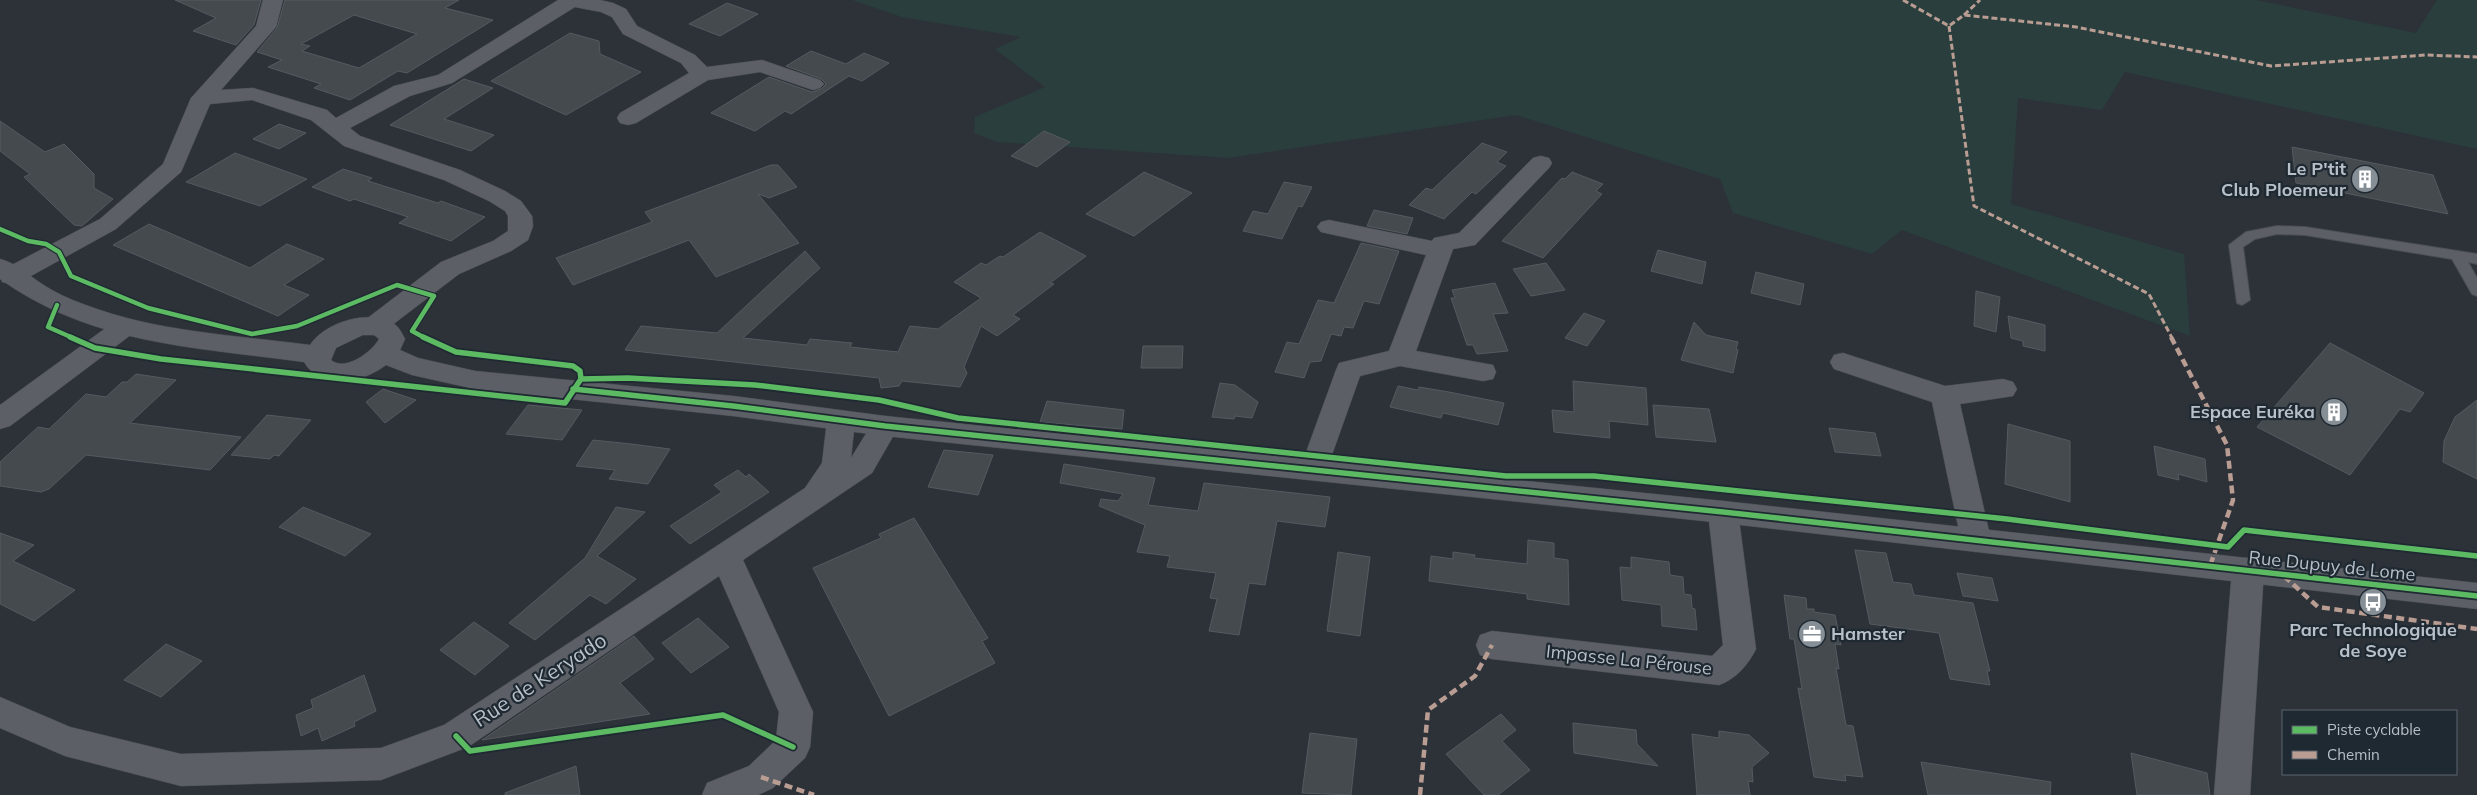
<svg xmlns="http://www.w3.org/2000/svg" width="2477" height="795" font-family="Mulish,sans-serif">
  <rect width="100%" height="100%" fill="#2c3238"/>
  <!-- green -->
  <path fill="#2a3e3e" d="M852 0H2256L2416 33 2437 0H2477V149L2125 72 2102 110 2018 98 2011 204 2184 254 2190 336 1902 230 1872 254 1733 213 1720 179 1516 115 1228 158 997 142 974 133 975 117 1045 87 995 49 1021 37 902 17Z"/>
  <!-- building -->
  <path fill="#454a4f" stroke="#545a5f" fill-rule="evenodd" d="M175 0H261L254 25 236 45 193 31 216 18Z
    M285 0H459L445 8 493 20 407 73 398 71 350 100 314 88 321 84 268 67 282 60 257 52 277 28ZM354 15 417 34 359 68 302 51 310 46 301 44Z
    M727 3 758 14 720 36 689 24Z
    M570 33 599 41 600 54 641 72 566 115 491 81Z
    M811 51 846 64 864 53 889 63 862 81 849 76 791 114 785 111 755 131 711 113 769 77 812 92 821 89 826 84 821 79 786 66Z
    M464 79 493 88 444 119 494 135 471 151 390 125Z
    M0 121 45 152 64 144 94 174V188L113 199 82 226 74 225 24 177 30 174 0 151Z
    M279 124 306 133 279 149 253 139Z
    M1044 131 1070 142 1037 167 1011 156Z
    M1482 143 1507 152 1497 162 1506 166 1476 194 1472 192 1444 219 1409 205 1426 188 1432 190Z
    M2292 147 2433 175 2448 214 2296 183Z
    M235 153 307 179 260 206 186 182Z
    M771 165H778L797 187 769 198 758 194 799 243 716 277 689 240 573 285 556 258 652 222 645 212Z
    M343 169 372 178 368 181 438 203 441 201 485 217 451 241 399 223 408 217 354 199 350 201 312 187Z
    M1144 172 1192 193 1134 236 1086 214Z
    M1572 172 1603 184 1596 191 1602 194 1543 258 1502 241 1562 178 1565 179Z
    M1284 182 1312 187 1302 207 1298 206 1282 239 1243 231 1253 211 1268 214Z
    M1374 210 1413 218 1407 234 1367 226Z
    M149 224 250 268 287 244 324 259 284 285 309 295 278 316 113 245Z
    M1040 232 1086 256 1050 283 1054 284 1013 315 1020 319 997 336 981 326 964 367 967 373 960 387 902 381 899 386 881 388 879 378 625 350 641 326 717 333 805 251 820 268 743 338 807 345 810 339 852 343 850 347 898 352 910 326 938 329 981 298 954 282 981 263 986 265 1000 256 1003 257Z
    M1361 243 1399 251 1379 304 1364 301 1353 328 1344 327 1341 336 1331 334 1321 361 1310 362 1304 378 1275 372 1287 342 1299 344 1318 300 1334 303Z
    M1658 250 1706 262 1702 284 1651 271Z
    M1546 263 1565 290 1531 296 1513 269Z
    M1756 272 1804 284 1800 305 1751 293Z
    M1495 283 1508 313 1493 314 1508 351 1477 354 1473 345H1467L1451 298H1455L1452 290Z
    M1976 291 2000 297 1996 332 1974 326Z
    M1584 313 1605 321 1587 346 1565 338Z
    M2008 316 2045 325V351L2023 346V341L2011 338Z
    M1694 322 1706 335 1738 342 1736 349 1738 350 1733 373 1681 360Z
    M2330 343 2424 393 2410 412 2400 409 2350 475 2257 427Z
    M1143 346H1183L1182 368H1141Z
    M136 374 176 380 130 423 241 437 210 470 86 455 49 489 41 492 0 486V462L38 427 49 429 86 394 106 397 122 382H127Z
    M1573 381 1646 388 1648 425 1609 421 1610 438 1554 432 1552 410 1574 412Z
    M1220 383 1235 385 1258 402 1252 418 1235 416 1234 419 1212 417Z
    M1398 386 1418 390 1419 387 1449 392 1504 403 1498 425 1443 413 1441 418 1390 407Z
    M383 389 416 400 385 423 366 402Z
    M2477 400V479L2443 462 2444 441 2455 417Z
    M1047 401 1124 410 1122 429 1040 422Z
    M528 405 582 410 562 440 506 434Z
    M1653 405 1709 409 1716 442 1656 437Z
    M267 415 311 420 279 456 274 455 270 459 231 455Z
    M2008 424 2070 441V502L2005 484Z
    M1829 428 1875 433 1881 456 1835 452Z
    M593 440 631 444 670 449 648 484 609 479 615 470 576 466Z
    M2154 446 2205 459 2207 482 2178 474 2179 480 2158 475Z
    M944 450 993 455 978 495 928 487Z
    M1064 464 1155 478 1148 505 1198 511 1204 483 1330 497 1325 527 1277 521 1265 585 1249 583 1239 635 1209 631 1217 599 1210 598 1216 573 1167 567 1170 556 1137 552 1145 525 1099 506 1101 499 1118 501 1123 494 1060 483Z
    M738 470 746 477 749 474 769 492 690 544 670 526 722 492 714 485Z
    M303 507 371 534 345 556 279 527Z
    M616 507 645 512 597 556 636 579 606 604 590 595 535 640 509 623 585 558Z
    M914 518 988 638 982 641 995 663 889 716 813 568 881 538 879 534Z
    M0 533 34 545 13 561 75 590 34 621 0 604Z
    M1528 540 1554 543V558L1568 560 1569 605 1527 599V594L1429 581 1431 556 1453 559V552L1475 555 1474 558 1527 564Z
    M1855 550 1886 553 1893 582 1911 584 1914 595 1973 603 1990 671H1987L1990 685 1950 679 1939 633 1870 624Z
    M1338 552 1370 557 1360 636 1327 631Z
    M1631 557 1669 562 1670 575 1683 577 1684 594 1691 595 1692 608 1695 609 1697 630 1662 626 1661 605 1622 600 1620 567 1631 568Z
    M1957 573 1992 578 1998 601 1963 596Z
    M1784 595 1806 598 1807 609H1814V612L1835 615 1841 645 1835 644 1839 669 1836 668 1846 725 1853 726 1863 777 1845 775 1846 781 1814 777 1798 688 1802 689 1794 639H1790Z
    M698 618 729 647 691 673 662 643Z
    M474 622 509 646 475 675 440 650Z
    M634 636 654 659 620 683 650 714 482 740Z
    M166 644 202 661 161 697 124 680Z
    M364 675 376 711 354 722 355 726 322 741 318 728 301 736 296 715 313 708 311 700Z
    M1501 714 1516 730 1502 741 1530 770 1498 795H1484L1446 754Z
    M1573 723 1636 730 1637 744 1658 766 1574 753Z
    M1719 731 1749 735 1769 753 1752 767 1753 782 1748 781 1750 795H1697L1692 734 1719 738Z
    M1310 733 1357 739 1351 795 1302 793Z
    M2131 753 2207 773 2210 795H2137Z
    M1921 762 2051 782 2050 795H1928Z
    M576 766 580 795H505V793Z"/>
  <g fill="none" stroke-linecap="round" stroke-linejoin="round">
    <!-- service casing -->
    <g stroke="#4a4e53" stroke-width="2">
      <path id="service" d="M2277 226 2305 227 2477 254V264L2468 262 2477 278V296L2472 294 2452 259 2305 235 2277 234 2255 239 2243 247 2250 300 2242 305 2237 303 2229 245 2246 232Z"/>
    </g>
    <!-- minor casing -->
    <g stroke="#4a4e53" stroke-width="1">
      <path id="minor" d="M263 0H283L276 27 221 90 253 88 327 110 336 118 394 86 438 75 558 0H600L613 3 626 9 637 26 695 55 707 67 762 60 820 80 824 84 820 88 813 90 760 72 708 80 636 123 628 125 620 123 617 118 620 113 689 73 681 63 623 34 612 17 601 12 575 7 452 83 410 96 350 128 360 136 460 170 505 191 521 201 532 216 533 226 528 240 511 251 459 274 383 332 374 335 365 332 361 326 365 320 441 262 493 241 508 231V216L505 211 489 201 444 180 344 146 311 120 252 100 210 104 181 172 116 229 20 282 11 284 2 282 0 274 2 270 100 219 163 164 191 98 256 26Z
        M1541 156 1549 158 1552 163 1549 168 1475 245 1453 249 1416 351 1493 365 1496 372 1493 379 1483 381 1400 366 1360 376 1324 477 1314 480 1304 477 1300 469 1336 370 1339 363 1389 351 1426 255 1321 232 1317 227 1321 222 1329 220 1432 241 1434 238 1459 233 1533 158Z
        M123 319 132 322 136 328 132 334 10 426 0 429V405L114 322Z
        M1843 353 1945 386 2003 379 2013 382 2017 389 2013 396 1960 404 1991 540 1987 548 1976 552 1965 548 1961 540 1932 402 1834 369 1830 362 1834 355Z
        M841 411 851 414 855 421 851 458 875 419 885 416 895 419 899 426 872 473 743 560 813 712 810 747 805 758 773 788 758 795H702L707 783 749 766 776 740 779 712 719 576 468 747 381 780 181 786 65 756 0 728V697L70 727 181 754 381 748 444 725 805 488 822 463 827 421 831 414Z
        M1723 501 1734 504 1738 512 1756 649C1748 665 1736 679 1719 685L1492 659 1480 655 1476 645 1480 635 1492 631 1712 656 1723 645 1708 512 1712 504Z
        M2248 558 2259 561 2264 570 2250 795H2214L2232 570 2237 561Z"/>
    </g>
    <!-- tertiary casing -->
    <g stroke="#4a4e53" stroke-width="1">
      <path id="tertiary" d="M0 259C16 263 28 275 42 284 54 292 69 299 83 304 155 332 234 335 310 345 325 322 369 309 393 323 399 327 402 333 405 339L400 350 418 358 475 371 733 396 885 416 1723 501 2477 583V609L1723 523 885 436 733 416 475 389 412 375 386 365C362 383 322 392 304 362 195 347 93 345 0 279ZM363 335H374L379 339C372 352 345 372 331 360L336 348Z"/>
    </g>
    <!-- service -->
    <use href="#service" fill="#5c6066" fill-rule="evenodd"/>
    <!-- minor -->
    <use href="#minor" fill="#5c6066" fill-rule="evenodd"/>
    <!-- tertiary -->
    <use href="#tertiary" fill="#5c6066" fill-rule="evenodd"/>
    <!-- quiet-far1 -->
    <path stroke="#b99d93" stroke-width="3" stroke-dasharray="6 3" stroke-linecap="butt" d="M1903 0 1949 26 1964 15 2076 27 2271 66 2426 55 2477 57
      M1964 15 1980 0
      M1949 26 1974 206 2149 294 2172 338"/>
    <!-- quiet -->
    <path stroke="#b99d93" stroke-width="4.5" stroke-dasharray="8 4.5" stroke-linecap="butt" d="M2171 337 2227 445 2233 500 2210 566
      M2284 576 2318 607 2477 629
      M761 777 814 795
      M1420 795 1428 710 1475 676 1492 645"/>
    <!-- cycleway-far1 casing -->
    <g stroke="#1f2932" stroke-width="7">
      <path id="cycleway-far1" d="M0 229 28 241 46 244 59 252 71 276 148 308 252 334 297 326 397 285 434 296 412 331 425 338
        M57 305 48 327 73 338"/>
    </g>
    <!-- cycleway casing -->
    <g stroke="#1f2932" stroke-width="9">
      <path id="cycleway" d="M70 337 95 348 161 359 565 403 581 379 580 371 573 366 456 352 423 337
        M581 379 628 378 755 385 879 400 958 418 1506 476H1594L2007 519 2228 547 2244 530 2477 556
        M573 389 733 406 885 426 1723 512 2477 596
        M456 736 470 751 723 715 793 747"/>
    </g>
    <!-- cycleway-far1 -->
    <use href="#cycleway-far1" stroke="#5cba63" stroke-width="4.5"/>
    <!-- cycleway -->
    <use href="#cycleway" stroke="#5cba63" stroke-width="5.5"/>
  </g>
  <!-- icons -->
  <defs>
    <g id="building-disc" transform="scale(1.4375)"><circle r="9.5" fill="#868e96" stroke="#1f2932"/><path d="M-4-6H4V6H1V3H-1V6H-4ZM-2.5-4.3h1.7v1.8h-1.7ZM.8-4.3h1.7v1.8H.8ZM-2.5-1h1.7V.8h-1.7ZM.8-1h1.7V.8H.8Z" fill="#fff"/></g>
    <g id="bus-disc" transform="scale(1.4375)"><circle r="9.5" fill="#868e96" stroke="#1f2932"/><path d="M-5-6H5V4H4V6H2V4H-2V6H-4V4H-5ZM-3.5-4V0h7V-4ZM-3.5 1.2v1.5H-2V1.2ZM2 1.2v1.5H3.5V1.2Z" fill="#fff"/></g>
    <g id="office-disc" transform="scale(1.4375)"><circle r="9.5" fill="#868e96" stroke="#1f2932"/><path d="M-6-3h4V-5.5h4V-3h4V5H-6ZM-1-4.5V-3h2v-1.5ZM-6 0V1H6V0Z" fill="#fff"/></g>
  </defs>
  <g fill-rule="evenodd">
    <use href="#building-disc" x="2365" y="179"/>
    <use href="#building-disc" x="2334" y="412"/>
    <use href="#bus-disc" x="2373" y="602"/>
    <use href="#office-disc" x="1812" y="634"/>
  </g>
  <g text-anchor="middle" stroke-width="4.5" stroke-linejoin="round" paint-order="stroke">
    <!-- poi labels -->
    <g font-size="18" font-weight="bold" fill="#b7bfc8" stroke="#1f2932" text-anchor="end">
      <text x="2346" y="175">Le P'tit<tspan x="2346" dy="21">Club Ploemeur</tspan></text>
      <text x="2315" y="418">Espace Euréka</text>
      <text x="2373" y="636" text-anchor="middle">Parc Technologique<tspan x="2373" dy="21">de Soye</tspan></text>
      <text x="1831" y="640" text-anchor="start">Hamster</text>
    </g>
    <!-- street labels -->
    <g font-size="18" fill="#b7bfc8" stroke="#1f2932">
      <text transform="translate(2332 566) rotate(6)" y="6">Rue Dupuy de Lome</text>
      <text transform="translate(1629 660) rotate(6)" y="6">Impasse La Pérouse</text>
    </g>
    <!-- near-street labels -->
    <g font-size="21" fill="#b7bfc8" stroke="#1f2932">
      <text transform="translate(540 680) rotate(-33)" y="7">Rue de Keryado</text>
    </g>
  </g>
  <!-- legend -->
  <rect x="2282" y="710" width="175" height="65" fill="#1f2932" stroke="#5c656e"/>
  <rect x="2292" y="726" width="25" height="8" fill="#5cba63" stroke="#5c656e"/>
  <text x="2327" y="735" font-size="15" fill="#b7bfc8">Piste cyclable</text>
  <rect x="2292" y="751" width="25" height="8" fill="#b99d93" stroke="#5c656e"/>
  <text x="2327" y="760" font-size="15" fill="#b7bfc8">Chemin</text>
</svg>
